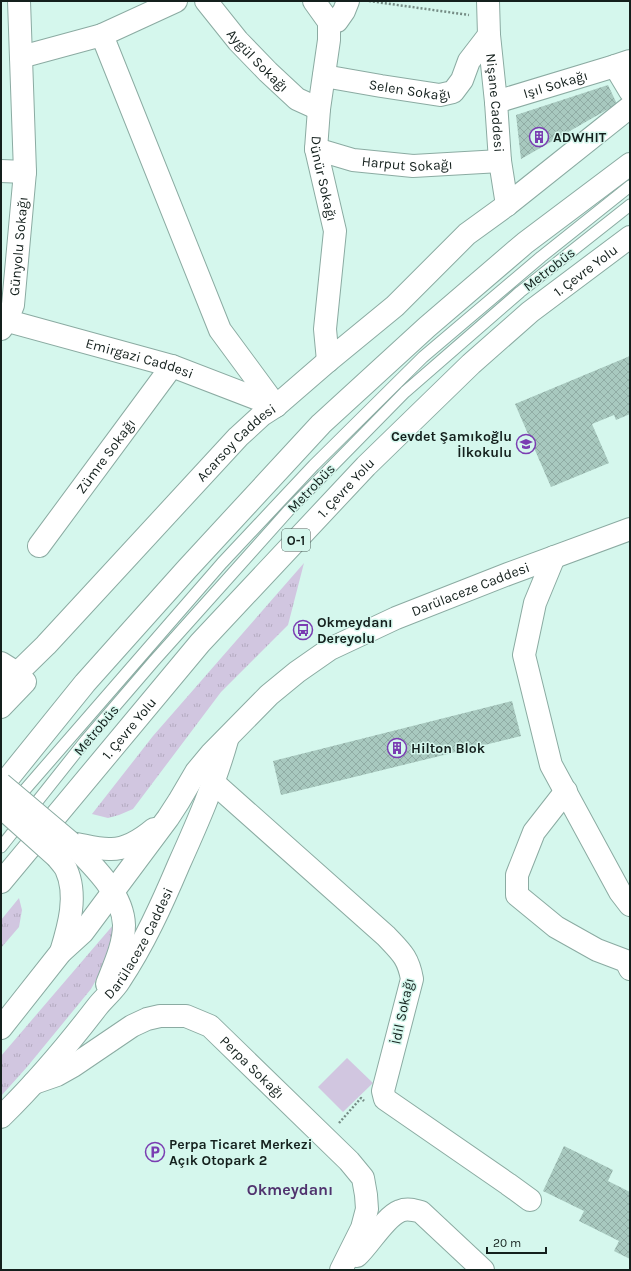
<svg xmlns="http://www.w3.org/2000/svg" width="631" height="1271" font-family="Karla,sans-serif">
  <defs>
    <pattern id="grass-tufts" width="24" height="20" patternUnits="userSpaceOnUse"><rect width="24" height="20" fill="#d1c6e0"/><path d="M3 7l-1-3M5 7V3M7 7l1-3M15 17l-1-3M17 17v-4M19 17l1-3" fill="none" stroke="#b3aac0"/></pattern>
    <pattern id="building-cross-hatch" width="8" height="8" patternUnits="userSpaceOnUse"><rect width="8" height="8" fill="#a8c9bf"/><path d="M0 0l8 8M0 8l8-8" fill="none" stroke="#90aca4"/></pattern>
  </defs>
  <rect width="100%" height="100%" fill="#d5f7ed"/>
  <!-- grass -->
  <path fill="url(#grass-tufts)" d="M304 563 288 625 221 692 133 809 119 815 108 818 92 814 153 736Z
    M19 898 22 910 19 927 1 948V920Z
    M114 924H116L107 960 91 989 27 1067 1 1096V1056Z"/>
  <!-- park -->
  <path fill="#d1c6e0" d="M347 1058 373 1083 343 1112 318 1087Z"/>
  <!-- building -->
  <path fill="url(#building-cross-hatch)" d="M608 85 617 104 521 159 516 115Z
    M630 356V414L616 420 614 415 592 424 609 463 551 487 515 404Z
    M512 701 521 736 281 795 273 761Z
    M564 1146 613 1170 608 1181 630 1192V1259L614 1251 619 1241 579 1221 584 1211 543 1191Z"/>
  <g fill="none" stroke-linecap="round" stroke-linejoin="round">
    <!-- service casing -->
    <g stroke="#8baba2" stroke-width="13">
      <path id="service" d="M16 800 222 563 314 465 423 357 541 257 630 186
        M1 847 86 740 154 661 289 510 405 392 520 292 630 205"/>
    </g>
    <!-- minor casing -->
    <g stroke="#8baba2" stroke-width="24">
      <g id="minor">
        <path id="s1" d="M206 1 238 41 268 72 297 99 319 109"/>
        <path id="s2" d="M314 1 329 22V40L319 109 316 149 335 231 325 329 328 361"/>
        <path id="s3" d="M488 1 489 35 496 102 500 161 507 205"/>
        <path d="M329 22 337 21 344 11 348 1"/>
        <path d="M102 35 176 1"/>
        <path d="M21 57 102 35 220 330 276 406"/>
        <path d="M630 61 615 66 630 91"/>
        <path id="s4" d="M324 76 381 86 440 95 453 92 462 80 469 61 489 35"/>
        <path id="s5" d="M496 102 615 66"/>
        <path id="s6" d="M316 149 353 160 413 166 500 161"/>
        <path d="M1 171 25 172"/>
        <path id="s7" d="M1 319 172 366 276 406"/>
        <path id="s8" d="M1 329 7 320 13 305 25 172 19 1"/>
        <path id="s9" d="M39 546 172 366"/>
        <path d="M554 557 535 603 524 655 551 765 620 892 630 905"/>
        <path d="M1 663 17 673"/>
        <path d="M214 783 386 936C401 952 408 957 412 979L383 1091 385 1099 508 1184 530 1200"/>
        <path d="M566 791 534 832 517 875V895L556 927 597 950 626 961 630 969"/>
        <path id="s10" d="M34 1083 57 1075 73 1066 132 1026 147 1019 160 1016H186L210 1026 349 1161 363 1178 366 1195 367 1209 362 1228 341 1270"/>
        <path d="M357 1256C370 1244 385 1217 400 1211 407 1208 414 1210 421 1212L483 1270"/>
      </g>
    </g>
    <!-- secondary casing -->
    <g stroke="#8baba2" stroke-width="24">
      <g id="secondary">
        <path id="s11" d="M1 689 46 645 238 437 262 415 276 406 328 361 395 306 467 234 507 205 630 107"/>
        <path d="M1 707 25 682"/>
        <path d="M71 843C92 865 123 893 124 925 124 945 114 966 107 984"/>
        <path d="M71 843C84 845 96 849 109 849 125 850 142 839 154 829"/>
        <path d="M57 857C60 861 64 865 66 869 78 895 69 926 61 952"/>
        <path id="s12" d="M1 1028 61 952 83 932 168 818 179 801 196 772 211 754 269 695 297 672 330 649 396 618 508 574 630 529"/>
        <path id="s13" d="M1 1117C36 1083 67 1046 97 1007 104 998 114 990 120 980 144 944 162 904 179 864 197 824 215 783 227 740"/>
      </g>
    </g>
    <!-- trunk casing -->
    <g stroke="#8baba2" stroke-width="24">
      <g id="trunk">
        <path d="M1 787 85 683 127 636 187 569 321 424 427 327 525 243 630 164"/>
        <path id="s14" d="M1 882 200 643 366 466 471 364 530 312 630 237"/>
      </g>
    </g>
    <!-- path -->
    <path stroke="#758c85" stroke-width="2.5" stroke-dasharray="2 2" stroke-linecap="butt" d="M369 1 469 15
      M339 1123 361 1098 364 1101"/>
    <!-- service -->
    <use href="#service" stroke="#fff" stroke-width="11"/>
    <!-- minor -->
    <use href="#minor" stroke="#fff" stroke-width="22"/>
    <!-- secondary -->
    <use href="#secondary" stroke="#fff" stroke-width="22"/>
    <!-- trunk -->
    <use href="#trunk" stroke="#fff" stroke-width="22"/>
    <!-- secondary-bridge casing -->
    <g stroke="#8baba2" stroke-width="24" stroke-linecap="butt">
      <path id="secondary-bridge" d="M1 784 71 843
        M1 807 57 857"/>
    </g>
    <!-- secondary-bridge -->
    <use href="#secondary-bridge" stroke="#fff" stroke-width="22"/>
  </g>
  <!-- icons -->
  <defs>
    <g id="building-ring" transform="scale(1)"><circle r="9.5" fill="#d5f7ed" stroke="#7a3db2" stroke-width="1.5"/><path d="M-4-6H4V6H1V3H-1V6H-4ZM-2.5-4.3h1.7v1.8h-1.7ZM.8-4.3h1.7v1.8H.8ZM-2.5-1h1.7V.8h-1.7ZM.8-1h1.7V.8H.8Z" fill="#7a3db2"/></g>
    <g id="school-ring" transform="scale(1)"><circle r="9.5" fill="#d5f7ed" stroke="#7a3db2" stroke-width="1.5"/><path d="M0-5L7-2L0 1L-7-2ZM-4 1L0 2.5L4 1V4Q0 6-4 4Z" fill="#7a3db2"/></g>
    <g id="bus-ring" transform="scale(1)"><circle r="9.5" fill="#d5f7ed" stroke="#7a3db2" stroke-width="1.5"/><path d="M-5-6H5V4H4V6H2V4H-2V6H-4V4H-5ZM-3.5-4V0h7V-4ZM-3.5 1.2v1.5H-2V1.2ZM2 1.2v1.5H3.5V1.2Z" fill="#7a3db2"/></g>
    <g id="parking-ring" transform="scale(1)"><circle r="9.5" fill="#d5f7ed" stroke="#7a3db2" stroke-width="1.5"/><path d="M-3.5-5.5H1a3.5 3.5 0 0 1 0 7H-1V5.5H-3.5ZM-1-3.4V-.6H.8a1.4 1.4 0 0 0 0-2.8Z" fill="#7a3db2"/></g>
  </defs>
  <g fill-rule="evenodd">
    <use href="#building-ring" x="539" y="137"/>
    <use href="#school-ring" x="526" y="444"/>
    <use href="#bus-ring" x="303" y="630"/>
    <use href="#building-ring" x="397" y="748"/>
    <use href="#parking-ring" x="155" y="1152"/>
  </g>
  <g text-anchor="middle" stroke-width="3" stroke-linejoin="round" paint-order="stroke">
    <!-- shield labels -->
    <rect fill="#d5f7ed" stroke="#4e605b" stroke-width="1" x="282" y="529" width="28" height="22" rx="3"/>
    <g font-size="13" font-weight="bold" fill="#14201d">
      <text x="296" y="545">O-1</text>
    </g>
    <!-- street labels -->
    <g font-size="14" fill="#14201d" stroke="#d5f7ed">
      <text dy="5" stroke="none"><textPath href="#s1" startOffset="79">Aygül Sokağı</textPath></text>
      <text dy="5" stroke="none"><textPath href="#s5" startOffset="62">Işıl Sokağı</textPath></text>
      <text dy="5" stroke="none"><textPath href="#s4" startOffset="87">Selen Sokağı</textPath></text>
      <text dy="5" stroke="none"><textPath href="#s3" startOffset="102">Nişane Caddesi</textPath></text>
      <text dy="5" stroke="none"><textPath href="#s6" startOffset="93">Harput Sokağı</textPath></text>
      <text dy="5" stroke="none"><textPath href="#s2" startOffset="184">Dünür Sokağı</textPath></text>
      <text dy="5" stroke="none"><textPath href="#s8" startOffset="86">Günyolu Sokağı</textPath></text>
      <text transform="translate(549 269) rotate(-38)" y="5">Metrobüs</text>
      <text dy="5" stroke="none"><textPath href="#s14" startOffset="848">1. Çevre Yolu</textPath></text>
      <text dy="5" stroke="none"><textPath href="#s7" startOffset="144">Emirgazi Caddesi</textPath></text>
      <text dy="5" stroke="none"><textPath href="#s11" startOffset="341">Acarsoy Caddesi</textPath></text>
      <text dy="5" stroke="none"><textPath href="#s9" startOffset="112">Zümre Sokağı</textPath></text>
      <text transform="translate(311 488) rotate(-46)" y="5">Metrobüs</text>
      <text dy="5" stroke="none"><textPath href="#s14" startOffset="524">1. Çevre Yolu</textPath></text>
      <text dy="5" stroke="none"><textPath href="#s12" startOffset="658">Darülaceze Caddesi</textPath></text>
      <text dy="5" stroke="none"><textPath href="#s14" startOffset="200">1. Çevre Yolu</textPath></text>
      <text transform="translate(96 730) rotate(-50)" y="5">Metrobüs</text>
      <text dy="5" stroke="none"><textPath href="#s13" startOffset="223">Darülaceze Caddesi</textPath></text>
      <text transform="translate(402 1011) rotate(-78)" y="5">İdil Sokağı</text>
      <text dy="5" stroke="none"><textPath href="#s10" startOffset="255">Perpa Sokağı</textPath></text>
    </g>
    <!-- poi labels -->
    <g font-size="14" font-weight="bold" fill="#14201d" stroke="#d5f7ed" text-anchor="start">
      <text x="553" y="142">ADWHIT</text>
      <text x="512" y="441" text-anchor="end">Cevdet Şamıkoğlu<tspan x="512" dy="16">İlkokulu</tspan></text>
      <text x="317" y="627">Okmeydanı<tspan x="317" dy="16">Dereyolu</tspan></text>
      <text x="411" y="753">Hilton Blok</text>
      <text x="169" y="1149">Perpa Ticaret Merkezi<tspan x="169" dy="16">Açık Otopark 2</tspan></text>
    </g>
    <!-- quarter labels -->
    <g font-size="16" font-weight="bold" fill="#50336e" stroke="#d5f7ed">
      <text x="290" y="1195">Okmeydanı</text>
    </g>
  </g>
  <!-- border -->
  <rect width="631" height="1271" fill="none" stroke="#14201d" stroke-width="4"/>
  <!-- scale -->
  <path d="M487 1247v6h59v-6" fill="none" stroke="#14201d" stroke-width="2"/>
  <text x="493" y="1247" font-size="12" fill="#14201d" stroke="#d5f7ed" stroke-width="3" paint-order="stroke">20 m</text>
</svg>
